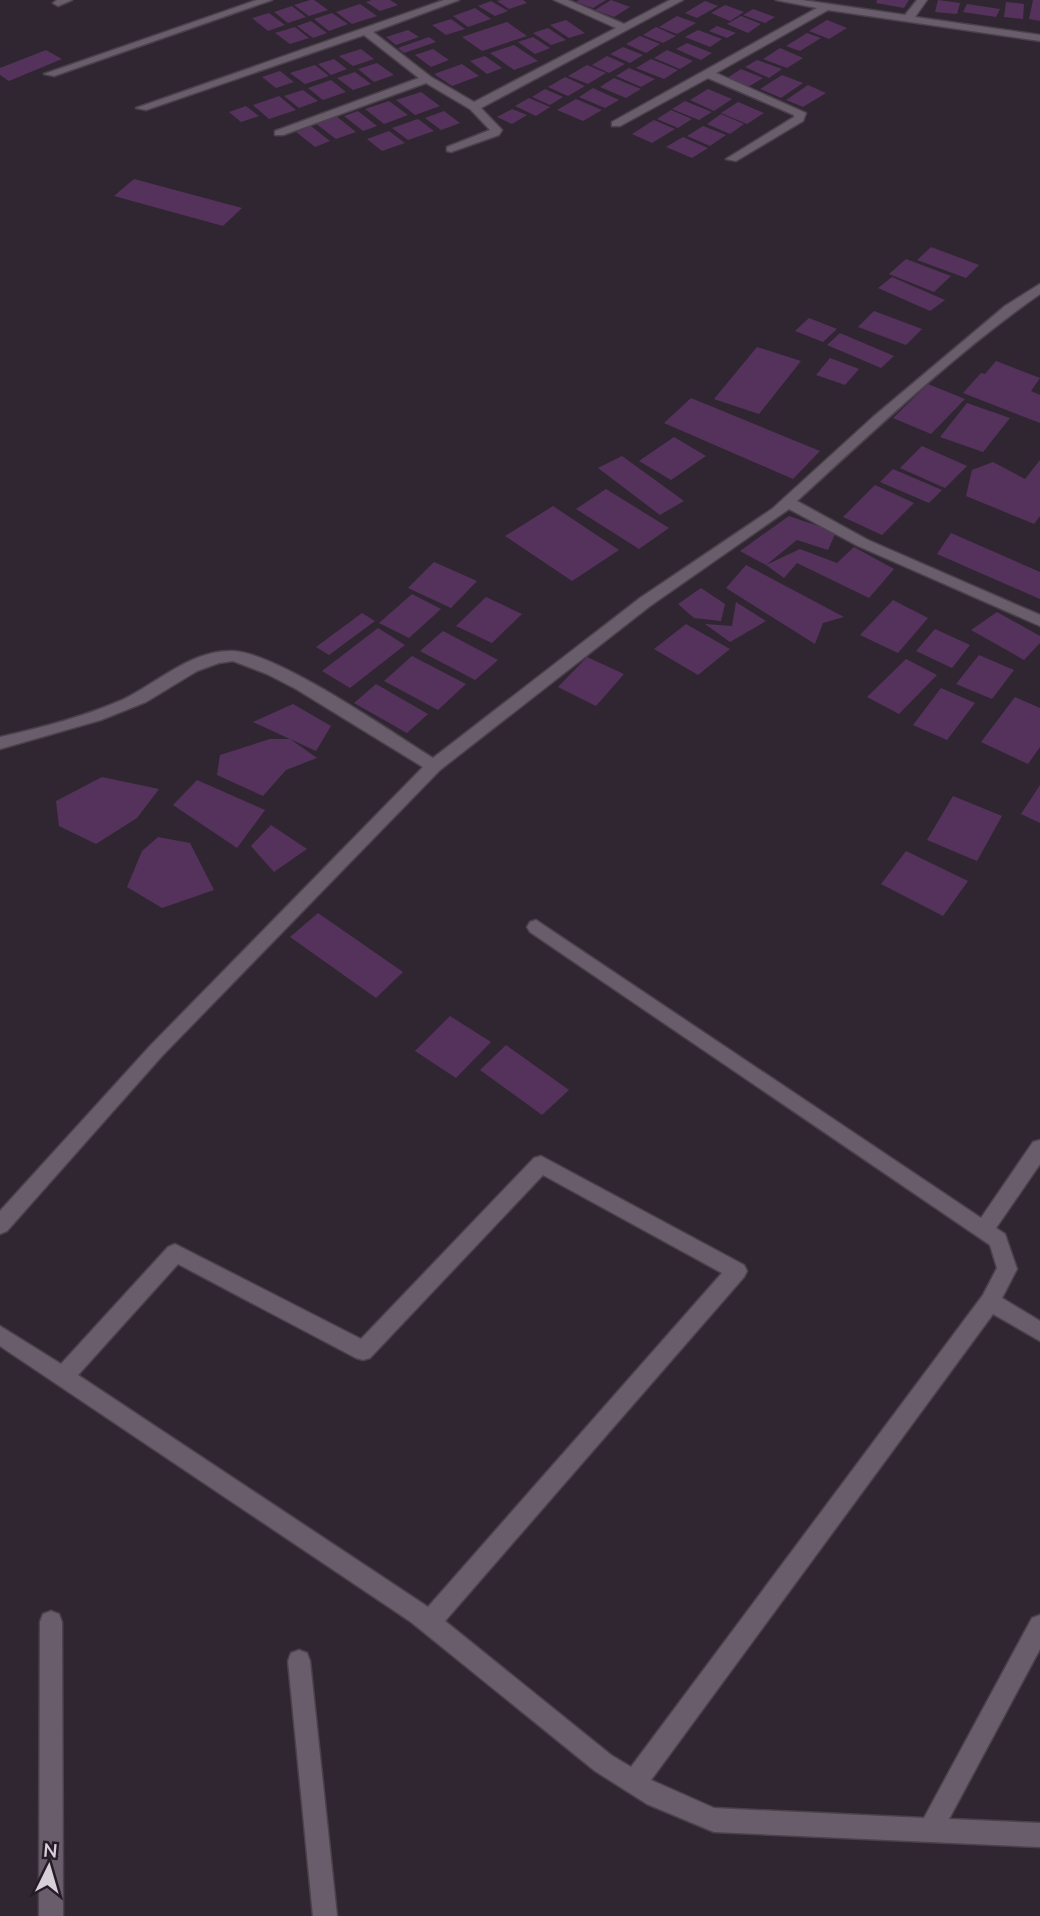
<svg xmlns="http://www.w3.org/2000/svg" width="1040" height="1916" font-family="'Nunito Sans',sans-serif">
  <rect width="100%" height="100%" fill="#302632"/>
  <!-- building -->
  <path fill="#55325b" d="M310 0H314L328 10 309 16 294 5Z
    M372 0H390L398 5 380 11 366 2Z
    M501 0H523L527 3 509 9 497 1Z
    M579 0H606L593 8 576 2Z
    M611 0 630 7 614 17 595 10Z
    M877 0H909L904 8 876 3Z
    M938 0 960 3 957 14 935 12Z
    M1033 0H1040V21L1029 19Z
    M491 1 508 11 495 16 478 6Z
    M705 1 718 6 697 18 685 13Z
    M1006 2 1024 4 1023 19 1004 17Z
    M360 4 377 16 352 24 336 12Z
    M967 4 1000 9 996 17 963 12Z
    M725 5 744 12 730 21 711 13Z
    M292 6 306 17 288 23 274 12Z
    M475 8 491 19 468 27 453 16Z
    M753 9 775 17 765 23 743 15Z
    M269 13 285 25 268 31 252 18Z
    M332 13 348 24 329 31 314 19Z
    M677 16 696 23 677 34 659 27Z
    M741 16 761 24 748 33 727 24Z
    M451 19 465 29 446 35 432 25Z
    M566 20 585 33 569 38 550 25Z
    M827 20 847 28 829 39 809 31Z
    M311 21 327 33 313 38 297 26Z
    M507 22 527 36 482 51 462 37Z
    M717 26 736 33 727 38 709 31Z
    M295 27 309 38 290 44 275 33Z
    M656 27 676 36 663 43 643 35Z
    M548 28 566 40 551 45 533 33Z
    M408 30 419 37 396 45 386 37Z
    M698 30 722 39 710 47 685 37Z
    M807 33 821 38 800 51 786 46Z
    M640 36 660 44 646 53 626 44Z
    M429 37 436 42 404 53 398 48Z
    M533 37 550 48 535 54 518 42Z
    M687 43 712 53 701 60 676 49Z
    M514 45 538 61 514 70 490 53Z
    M623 47 643 55 630 63 610 54Z
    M780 48 803 58 787 68 763 59Z
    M361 49 374 59 353 66 339 56Z
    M433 49 449 60 431 67 415 55Z
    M46 50 62 59 9 81 0 75V68Z
    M667 50 693 61 680 69 654 58Z
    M485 56 502 68 487 74 470 61Z
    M607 56 625 64 609 73 592 65Z
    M334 59 347 69 331 75 318 64Z
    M651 59 678 70 664 79 636 68Z
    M757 60 782 69 769 78 745 67Z
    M377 63 394 75 374 82 358 69Z
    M462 64 479 76 452 86 434 74Z
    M315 65 329 76 305 84 290 73Z
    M587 65 606 73 588 84 568 76Z
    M629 68 655 79 641 87 616 76Z
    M741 69 763 78 748 87 727 78Z
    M280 71 294 82 276 88 262 77Z
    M355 72 371 84 353 90 337 78Z
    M782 75 803 83 781 98 760 89Z
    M565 77 585 86 568 96 548 87Z
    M614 78 641 89 626 98 600 87Z
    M331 80 346 92 323 100 308 88Z
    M808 85 826 93 803 107 786 100Z
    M593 88 619 100 605 108 579 97Z
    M545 89 563 97 550 105 532 97Z
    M708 89 732 99 714 111 690 100Z
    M303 90 318 101 299 108 284 96Z
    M421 92 440 106 415 115 396 100Z
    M279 96 296 110 269 119 253 105Z
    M529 98 550 107 536 116 515 106Z
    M576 99 602 110 583 121 557 110Z
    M389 101 408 115 384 124 365 109Z
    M685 101 712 112 699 120 672 109Z
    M738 102 764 113 747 124 721 113Z
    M246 106 259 116 241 122 229 112Z
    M512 109 527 115 512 124 497 117Z
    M671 110 692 119 678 128 657 119Z
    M358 111 377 126 363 131 344 116Z
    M444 111 460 123 441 130 425 118Z
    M721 114 744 124 730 134 707 124Z
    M336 116 356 132 336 139 315 123Z
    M418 119 434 131 408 140 392 128Z
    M654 120 675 129 652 143 632 134Z
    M311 126 330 141 315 147 296 132Z
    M703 126 726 135 710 146 687 136Z
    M389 131 405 143 382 151 367 139Z
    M683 137 708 148 692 158 666 147Z
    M134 179 242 208 223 226 114 196Z
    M931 247 979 265 966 278 917 260Z
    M906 259 951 276 934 292 889 274Z
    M892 277 945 300 930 311 878 288Z
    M874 311 922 329 906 345 858 327Z
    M809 318 837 329 823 342 795 331Z
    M840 333 894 356 881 368 827 345Z
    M757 347 801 361 759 414 714 399Z
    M830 358 859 369 845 385 816 375Z
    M996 361 1040 378 1031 391 1040 395V423L963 393 981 373 985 374Z
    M928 384 965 399 931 434 893 418Z
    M691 398 820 451 793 479 664 423Z
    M967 403 1010 418 983 452 940 437Z
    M674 437 706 456 671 480 639 461Z
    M922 446 967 466 945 488 900 468Z
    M622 456 684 501 660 515 598 468Z
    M1040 460V516L1034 524 966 496 972 470 993 462 1025 479Z
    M893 469 942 490 929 503 880 482Z
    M875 485 914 503 882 535 843 517Z
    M606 489 669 528 639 549 576 509Z
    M553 506 619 550 572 581 505 536Z
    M789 516 836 532 828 550 797 540 766 565 800 549 837 563 854 547 894 569 869 598 797 563 784 578 766 565 740 551Z
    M951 533 1040 572V599L937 554Z
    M434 562 477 581 451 608 408 588Z
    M746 565 844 617 823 623 815 644 726 588Z
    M701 588 725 604 721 621 694 618 678 604Z
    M412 594 441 609 409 638 379 623Z
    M486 597 522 614 492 643 456 626Z
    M893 600 928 618 898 653 860 635Z
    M736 602 766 621 730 642 705 624 732 626Z
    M997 612 1040 636V643L1024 660 971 630Z
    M362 613 375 621 329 655 316 647Z
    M686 624 730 649 698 675 654 649Z
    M378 628 405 645 350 688 322 671Z
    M935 629 970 645 952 668 916 651Z
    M443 631 498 660 475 680 420 651Z
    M979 655 1014 670 992 699 956 684Z
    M412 656 466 684 438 710 384 681Z
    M587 657 624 674 596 706 558 687Z
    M906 659 937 675 899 714 867 697Z
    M376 684 428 714 407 733 354 703Z
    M941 688 975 703 947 740 913 725Z
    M1015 697 1040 708V747L1028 764 981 742Z
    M293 704 331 726 316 751 253 722Z
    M270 739H290L317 758 286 770 263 796 217 775 220 755Z
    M102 777 159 789 137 818 96 844 59 826 56 801Z
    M197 780 265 810 237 848 173 805Z
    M1040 785V823L1021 814Z
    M953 796 1002 816 977 861 927 840Z
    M271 825 307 849 274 872 251 846Z
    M158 837 190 843 214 890 162 908 127 887 142 851Z
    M906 851 968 881 943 916 881 884Z
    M318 913 403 972 376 998 290 937Z
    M450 1016 491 1042 456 1078 415 1051Z
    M506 1045 569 1090 542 1115 480 1070Z"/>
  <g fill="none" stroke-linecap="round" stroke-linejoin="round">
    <!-- street casing -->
    <g stroke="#4a414b" stroke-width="3">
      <path id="street" d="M72 0 58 6 53 3 57 0Z
        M257 0H272L54 76 44 74Z
        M444 0H459L373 32 431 77 474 102 616 28 554 0H568L624 24 670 0H683L481 108 502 130 499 135 451 152 447 151V147L490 130 470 109 426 83 283 135H275V131L419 78 364 35 146 110 136 108Z
        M776 0H802L905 15 917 0H927L915 17 1040 35V41L828 10 716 73 806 113 803 121 736 161 726 159 794 117V115L708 78 620 126H612V122L817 8Z
        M1040 284V294C953 355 875 430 797 501L868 540 1040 615V626L858 546 789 509 650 606 440 770 162 1056 7 1231 0 1234V1211L150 1046 423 767 296 689 267 674 233 661 219 663 197 671 146 702 101 720 0 749V737C41 728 83 717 122 700 156 684 192 649 233 651 278 653 391 732 433 758L640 598 772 509 873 417 1005 306Z
        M536 920 981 1218 1033 1142 1040 1140V1164L996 1228 1005 1234 1017 1269 1002 1298 1040 1321V1341L993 1314 651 1780 714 1808 924 1818 1032 1618 1040 1615V1649L949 1819 1040 1823V1847L714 1832 647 1804 595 1771 411 1622 0 1346V1326L61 1364 168 1247 175 1244 361 1339 534 1158 541 1156 744 1265 747 1271 744 1277 445 1621 611 1755 631 1767 983 1295 997 1268 990 1245 530 932 527 927 530 922ZM543 1175 722 1273 428 1607 78 1375 178 1264 356 1358 363 1360 370 1358Z
        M51 1611 59 1614 62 1622 63 1916H39L40 1622 43 1614Z
        M299 1650 307 1653 310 1661 337 1916H313L288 1661 291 1653Z"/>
    </g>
    <!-- street -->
    <use href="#street" fill="#695d6b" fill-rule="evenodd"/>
  </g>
  <!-- north arrow -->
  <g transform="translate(49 1867) rotate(5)" stroke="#261c28" stroke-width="5" paint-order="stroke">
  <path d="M0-5L12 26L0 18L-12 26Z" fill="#d7d0d8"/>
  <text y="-10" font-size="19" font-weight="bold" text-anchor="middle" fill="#d7d0d8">N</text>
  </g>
</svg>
